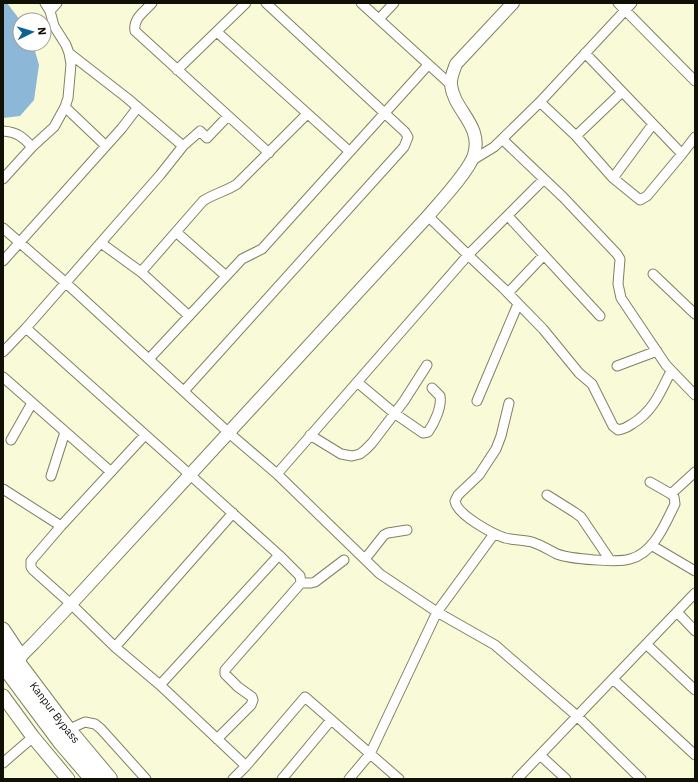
<svg xmlns="http://www.w3.org/2000/svg" width="698" height="782" font-family="'IBM Plex Sans',sans-serif">
  <rect width="100%" height="100%" fill="#f9fad7"/>
  <!-- water -->
  <path fill="#8db7d6" d="M3 3H7L20 20V44H33L39 65 34 100 20 116 3 118Z"/>
  <g fill="none" stroke-linecap="round" stroke-linejoin="round">
    <!-- minor casing -->
    <g stroke="#808162" stroke-width="11">
      <path id="minor" d="M152 3C144 12 133 18 135 31L269 153
        M361 3 450 84
        M618 3 695 81
        M632 3 540 102 576 136 613 178 640 200 647 196 682 154
        M50 11 57 3
        M379 19 394 3
        M217 32 349 151
        M69 53 127 98 183 146
        M585 53 682 154 695 137
        M177 70 246 3
        M65 107 106 146
        M3 131C17 132 23 137 32 147
        M576 136 622 92
        M502 139 563 197 617 254 620 259 618 284 621 298 666 365 695 395
        M471 161 494 147 540 102
        M613 178 653 124
        M3 179 32 147 54 127 65 107 68 98 71 64 69 53 66 45 54 26 50 11 45 3
        M544 179 468 255 503 288 543 329 579 373 592 384 613 426 618 430C623 429 628 427 632 424 653 412 661 391 671 371
        M508 216 600 316
        M3 228 66 283 229 433 277 474 380 574 437 612 495 645 577 716 641 779
        M176 232 226 276
        M101 243 141 272 189 316
        M3 261 122 128 138 107
        M141 272 203 201C213 194 227 191 237 184L307 114
        M653 274 695 314
        M508 293 544 255
        M26 328C110 403 195 479 279 555L160 685 115 647 233 513
        M3 352 26 328 160 175 183 146 200 131 207 138 228 116
        M149 359 242 259 262 249 428 65
        M617 366 657 351
        M3 377 111 472
        M357 382 394 413 423 433 428 432C434 424 442 407 440 396L432 388
        M184 391 404 147 408 137 405 132 266 3
        M477 401 518 304
        M509 403 501 436 496 449 479 475 458 495 455 501C457 515 493 534 505 538 514 540 524 540 532 542 541 545 549 550 557 554 570 559 618 563 630 559 654 553 665 524 675 504L674 497 671 494 650 482
        M310 435 341 454 352 456 360 454 365 450 372 443 404 401 427 365
        M11 440 32 403
        M277 474 468 255 428 216
        M51 476 65 432
        M3 489 61 526
        M671 494 695 472
        M547 495 574 512 581 517 610 560
        M651 545 695 571
        M365 559 384 535 388 533 407 530
        M301 583H311L315 582 344 560
        M677 612 695 631
        M646 644 695 690
        M115 647 71 604 33 570 31 567V561L61 526 145 435
        M613 679 695 755
        M160 685 246 766
        M74 727 85 722 95 724 101 729 146 779
        M217 739 251 705 253 700 252 697 238 687 225 674V670L301 583 300 576 279 555
        M540 755 566 779
        M3 763 33 737
        M233 779 246 766 305 697 399 779
        M282 779 331 720
        M349 779 370 754 437 612 494 534
        M517 779 695 593"/>
    </g>
    <!-- tertiary casing -->
    <g stroke="#808162" stroke-width="14">
      <path id="tertiary" d="M21 656 34 643 71 604 428 216C440 202 469 171 474 155 483 125 454 111 451 85 450 78 454 70 456 64L513 3"/>
    </g>
    <!-- secondary casing -->
    <g stroke="#808162" stroke-width="15">
      <path id="secondary" d="M3 629 21 656
        M3 696 33 737 68 779"/>
    </g>
    <!-- trunk casing -->
    <g stroke="#808162" stroke-width="18">
      <g id="trunk">
        <path id="s1" d="M3 644 67 729 109 779"/>
        <path d="M3 664 62 743 93 779"/>
      </g>
    </g>
    <!-- minor -->
    <use href="#minor" stroke="#fff" stroke-width="9"/>
    <!-- tertiary -->
    <use href="#tertiary" stroke="#fff" stroke-width="12"/>
    <!-- secondary -->
    <use href="#secondary" stroke="#fff" stroke-width="13"/>
    <!-- trunk -->
    <use href="#trunk" stroke="#fff" stroke-width="16"/>
  </g>
  <g text-anchor="middle" stroke-width="4" stroke-linejoin="round" paint-order="stroke">
    <!-- street labels -->
    <g font-size="11" fill="#101005" stroke="#fff">
      <text dy="4" stroke="none"><textPath href="#s1" startOffset="86">Kanpur Bypass</textPath></text>
    </g>
  </g>
  <!-- border -->
  <rect width="698" height="782" fill="none" stroke="#101005" stroke-width="8"/>
  <!-- north arrow -->
  <g transform="translate(32 32) rotate(85)"><circle r="19" fill="#ffffff" stroke="#9f9f9b"/>
  <path d="M0-3L7 15L0 10L-7 15Z" fill="#096495"/>
  <text y="-6" font-size="11" font-weight="bold" text-anchor="middle" fill="#101005">N</text>
  </g>
</svg>
